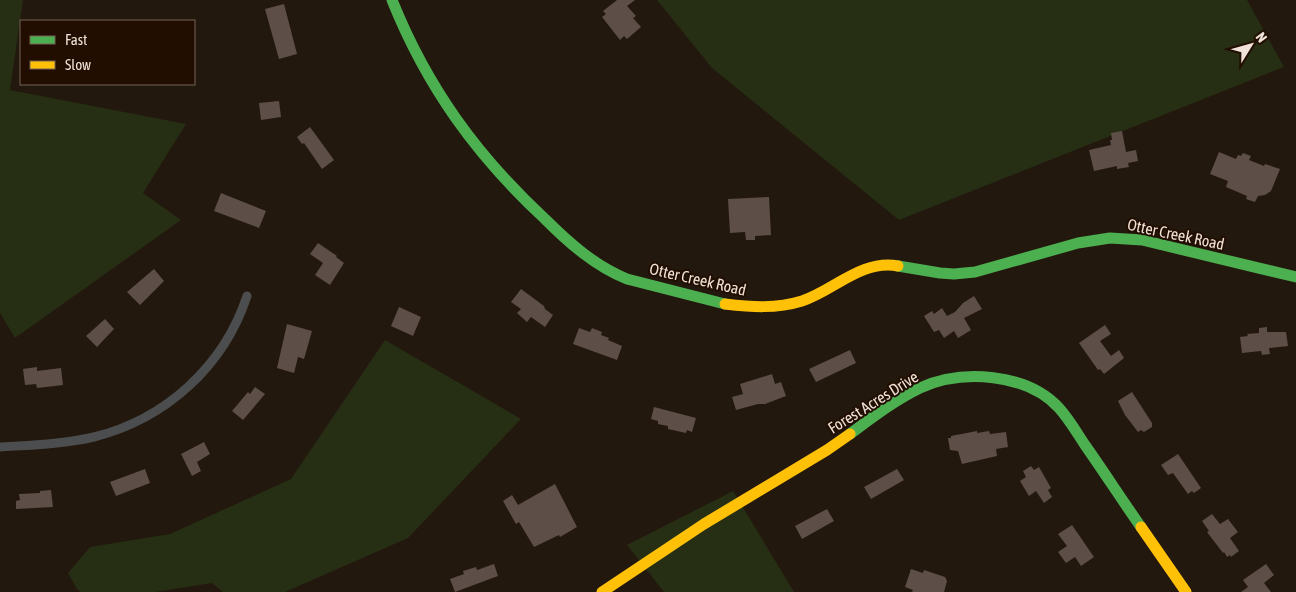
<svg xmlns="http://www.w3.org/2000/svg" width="1296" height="592" font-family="'Asap Condensed',sans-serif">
  <rect width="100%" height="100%" fill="#23180e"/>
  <!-- green -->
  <path fill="#262e14" d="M0 0H23L10 90 186 124 143 193 181 220 15 338 0 313Z
    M657 0H1247L1284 67 899 220 712 68Z
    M385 340 521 419 408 538 285 592H223L212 583 155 592H81L77 589 68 573 90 547 170 534 291 479Z
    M733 491 794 592H664L627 545Z"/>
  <!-- building -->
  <path fill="#5d4e48" d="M617 0H635L627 6 636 16 633 18 641 27 627 39 624 36 620 40 602 17 606 14 603 11Z
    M284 4 297 54 279 59 265 9Z
    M279 101 281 117 261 120 259 103Z
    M310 127 334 160 322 169 304 143 302 144 297 137Z
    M1122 131 1126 152 1136 150 1138 161 1128 163 1129 167 1117 169V166L1094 171 1089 150 1111 145 1110 140H1112L1111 133Z
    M1219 152 1236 159 1238 155 1241 156 1243 153 1251 156 1249 160 1264 166 1265 164 1280 169 1271 191 1265 195 1258 196 1255 202 1246 199 1247 196 1226 187 1228 181 1210 174Z
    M221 193 266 211 259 228 214 211Z
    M769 197 771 235 755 236V240H746L745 232 730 233 728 199Z
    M318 243 337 256 336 257 344 263 330 285 315 275 323 263 310 254Z
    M154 269 164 281 140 305 127 292Z
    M521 289 544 306 545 309 553 315 545 327 531 317 527 322 517 313 521 309 511 302Z
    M974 296 982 309 964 318 971 330 958 338 954 331 944 338 939 330 934 332 924 316 932 311 934 314 942 308 947 316 955 312 963 303Z
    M399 307 421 317 413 336 391 326Z
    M105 319 114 329 97 347 86 336Z
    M287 324 312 331 304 359 298 357 294 373 277 368Z
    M1105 325 1111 334 1100 341 1111 356 1119 350 1124 358 1104 374 1100 369 1098 370 1079 343Z
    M1267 327V332H1286L1288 346 1269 348 1270 354 1262 355 1261 351 1242 353 1240 337 1248 336 1247 334 1259 333V328Z
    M579 328 590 332 592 328 602 332 601 335 609 338 608 340 622 346 617 360 573 344Z
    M850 350 856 363 816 382 809 369Z
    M37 367V371L61 368 63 385 37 388 36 384 25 385 23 369Z
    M772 374 775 384 781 382 786 396 765 404H758L736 410 732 397 743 394 740 384Z
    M255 387 265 394 243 420 232 411 248 392 250 394Z
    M1132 392 1152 423V427L1144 432 1141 430 1138 432 1125 415 1118 401Z
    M654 407 696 418 692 432 687 430 686 433 668 429V426L658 424V421L651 419Z
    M977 431V433L989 431 990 434 1006 432 1008 447 996 449 997 456 962 464 958 451 950 450 948 438H951V436Z
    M204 442 210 454 197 462 201 471 192 476 181 454Z
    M1178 454 1201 488 1194 493 1192 491 1188 494 1173 473 1168 475 1161 465Z
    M1031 466 1034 470 1039 467 1051 488 1048 490 1052 497 1044 503 1036 491 1029 496 1020 481 1026 477 1023 471Z
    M145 469 150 483 116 496 110 482Z
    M897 469 904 480 871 499 864 487Z
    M555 484 577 527 560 537 559 535 534 547 519 522 516 524 503 501 512 495 518 505Z
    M51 490 53 507 16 509V501L20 500 19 494 40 493V491Z
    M827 509 834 521 802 539 795 526Z
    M1212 514 1220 524 1228 519 1238 532 1230 538 1239 551 1231 557 1230 555 1227 557 1224 552 1223 553 1207 532 1209 531 1202 521Z
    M1072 525 1094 557 1081 566 1075 557 1066 563 1058 552 1067 546 1058 534Z
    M494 564 498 576 455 592 450 579 464 574 463 571 476 567 477 570Z
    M1266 564 1274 575 1264 583 1271 592H1241L1248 587 1243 580Z
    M911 569 923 573 924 570 945 577 947 581 944 592H912L913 590 905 587Z"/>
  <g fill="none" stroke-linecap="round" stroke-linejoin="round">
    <!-- street -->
    <path stroke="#4b4d4e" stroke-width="9" d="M0 447C31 445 64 444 94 437 166 419 224 366 247 296"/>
    <!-- fast -->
    <path stroke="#4caf50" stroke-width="11" d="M392 0C427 87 476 155 545 219 569 243 595 266 627 279L725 304
      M898 266 940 273 954 274 975 272 1078 243 1110 238 1142 240 1296 277
      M850 434C873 417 895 400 920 388 962 369 1027 373 1059 408 1069 419 1077 433 1085 445 1104 472 1122 500 1141 527"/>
    <!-- slow -->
    <path stroke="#ffc107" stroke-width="11" d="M725 304C751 307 776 309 802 301 833 291 862 259 898 266
      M1141 527 1186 592
      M602 592 704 524 827 450 850 434"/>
  </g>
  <g text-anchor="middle" stroke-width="4" stroke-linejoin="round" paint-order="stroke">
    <!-- street labels -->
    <g font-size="16" fill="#f0e2d8" stroke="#210e01">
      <text transform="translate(1176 234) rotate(12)" y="6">Otter Creek Road</text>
      <text transform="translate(698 279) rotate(13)" y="6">Otter Creek Road</text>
      <text transform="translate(873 402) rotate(-32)" y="6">Forest Acres Drive</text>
    </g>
  </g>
  <!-- legend -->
  <rect x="20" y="20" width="175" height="65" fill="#210e01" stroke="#746357"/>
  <rect x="30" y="36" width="25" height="8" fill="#4caf50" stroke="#746357"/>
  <text x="65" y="45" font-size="15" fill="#f0e2d8">Fast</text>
  <rect x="30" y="61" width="25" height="8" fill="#ffc107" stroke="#746357"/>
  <text x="65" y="70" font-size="15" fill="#f0e2d8">Slow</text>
  <!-- north arrow -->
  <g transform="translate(1251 45) rotate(53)" stroke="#210e01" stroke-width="4" paint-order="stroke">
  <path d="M0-4L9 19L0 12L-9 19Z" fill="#f0e2d8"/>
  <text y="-8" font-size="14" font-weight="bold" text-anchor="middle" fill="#f0e2d8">N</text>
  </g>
</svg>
